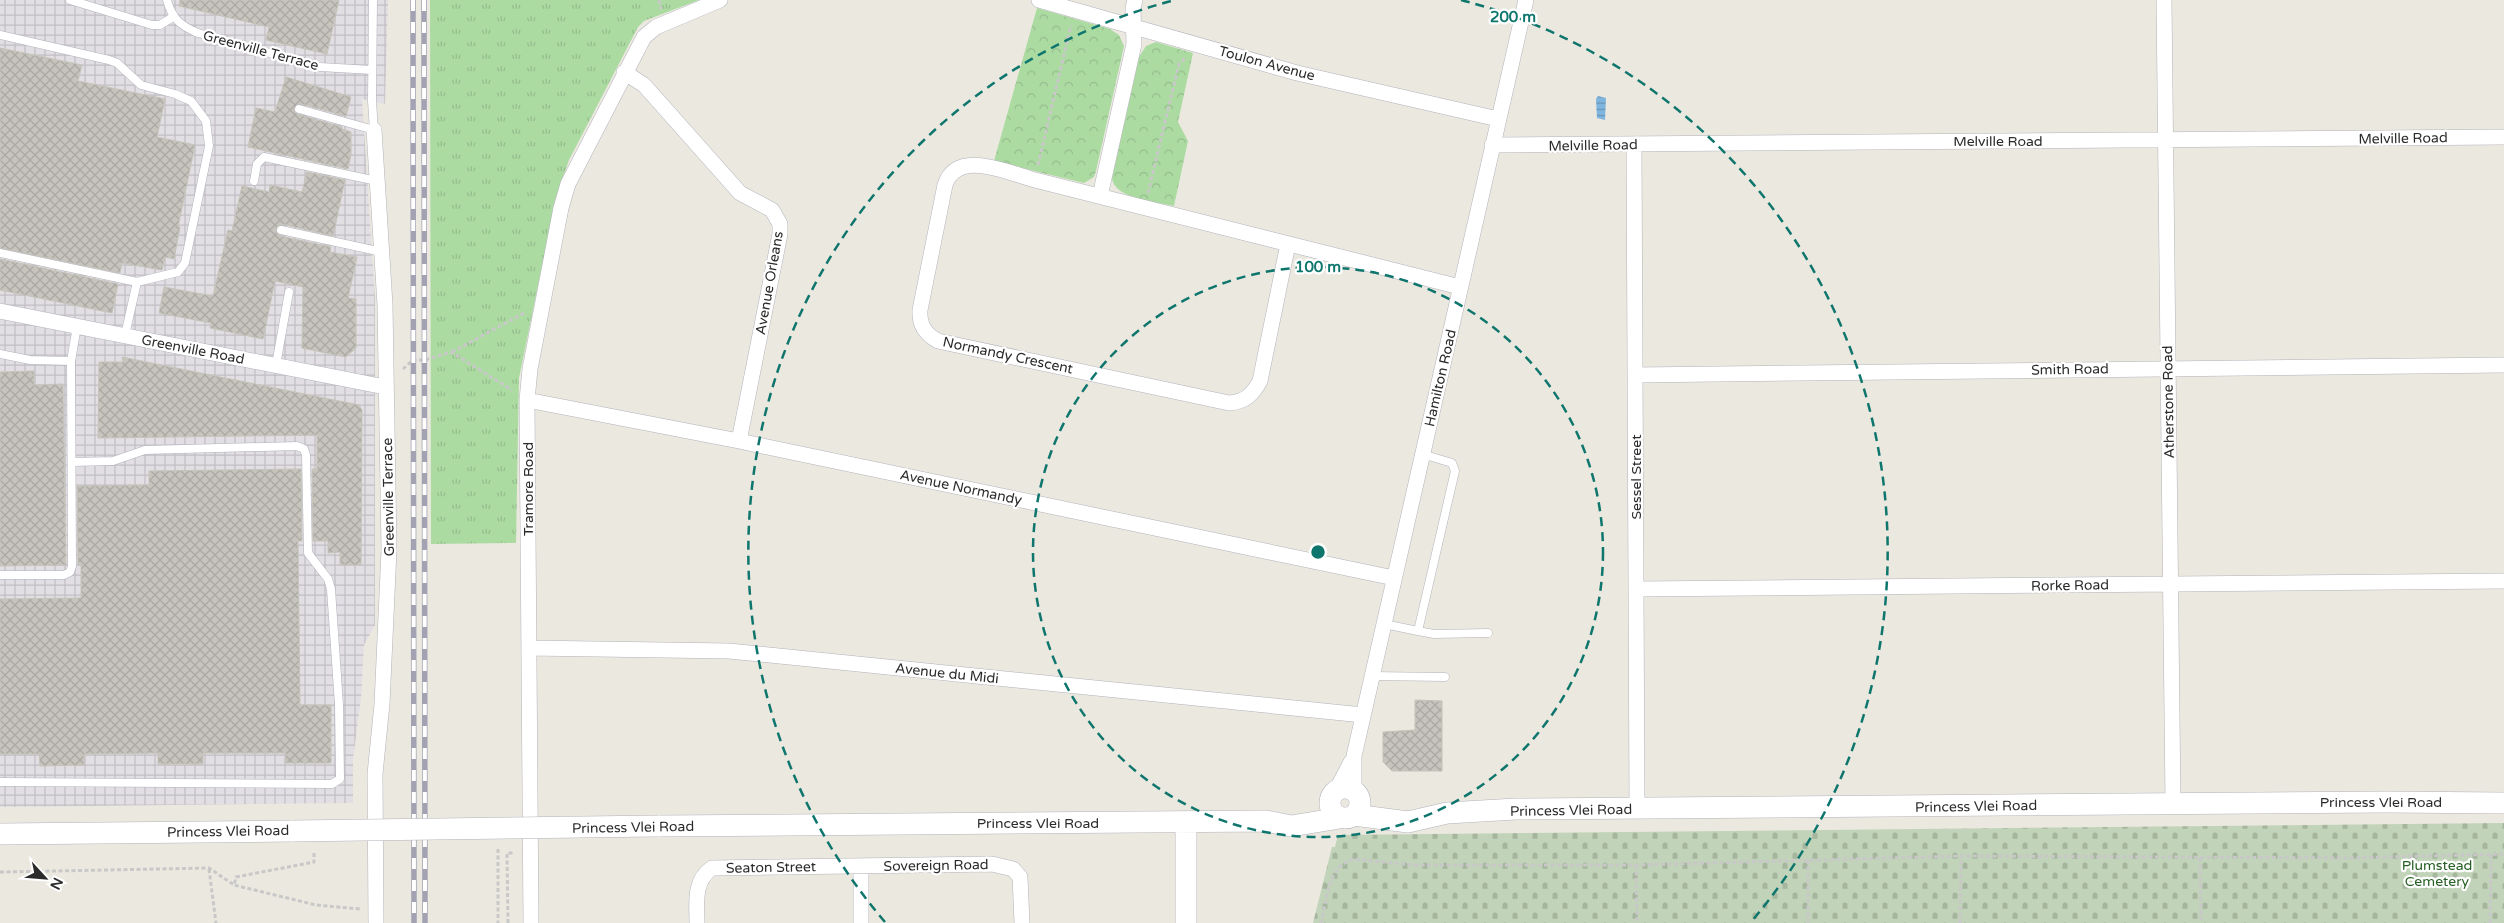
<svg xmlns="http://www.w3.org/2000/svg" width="2504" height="923" font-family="'Varela Round',sans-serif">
  <defs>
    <pattern id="industrial-grid" width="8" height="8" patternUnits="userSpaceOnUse" patternTransform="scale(1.25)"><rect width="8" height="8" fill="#e1dee4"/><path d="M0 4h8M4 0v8" fill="none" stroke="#c1bfc4"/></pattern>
    <pattern id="grass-tufts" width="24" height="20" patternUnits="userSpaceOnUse" patternTransform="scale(1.25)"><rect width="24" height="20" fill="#acdba2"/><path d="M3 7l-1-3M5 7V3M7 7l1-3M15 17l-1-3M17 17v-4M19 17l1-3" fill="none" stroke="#94bc8c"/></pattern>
    <pattern id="cemetery-stones" width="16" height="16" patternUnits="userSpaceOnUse" patternTransform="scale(1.25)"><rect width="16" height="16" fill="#c1d3b8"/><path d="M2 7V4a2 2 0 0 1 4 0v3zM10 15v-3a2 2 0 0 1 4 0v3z" fill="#a6b59e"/></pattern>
    <pattern id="park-crowns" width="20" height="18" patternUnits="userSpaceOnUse" patternTransform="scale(1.25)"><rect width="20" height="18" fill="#acdba2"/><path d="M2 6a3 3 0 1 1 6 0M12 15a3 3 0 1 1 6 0" fill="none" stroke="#94bc8c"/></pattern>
    <pattern id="water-rules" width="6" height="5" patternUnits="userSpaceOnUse" patternTransform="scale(1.25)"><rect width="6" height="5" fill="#7fb6e0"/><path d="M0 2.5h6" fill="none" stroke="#6894b6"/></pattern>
    <pattern id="building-cross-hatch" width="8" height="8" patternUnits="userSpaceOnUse" patternTransform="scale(1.25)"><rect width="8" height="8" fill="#c7c4be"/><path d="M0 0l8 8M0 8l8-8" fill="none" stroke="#aba9a3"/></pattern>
  </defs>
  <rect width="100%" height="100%" fill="#ebe8df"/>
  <!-- industrial -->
  <path fill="url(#industrial-grid)" d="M0 0H388L385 104 362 99 375 299V625L364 645 361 698 353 759V803L0 807Z"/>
  <!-- grass -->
  <path fill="url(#grass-tufts)" d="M430 0H699L644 21 638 27 569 160 556 198 519 378 516 543 431 544Z"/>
  <!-- cemetery -->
  <path fill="url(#cemetery-stones)" d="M2504 823V923H1313L1332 847H1335L1338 835Z"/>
  <!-- park -->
  <path fill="url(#park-crowns)" d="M1037 8 1110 29 1119 35 1124 46 1096 171 1094 177 1084 183 994 161Z
    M1156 42 1193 53 1178 122 1188 141 1174 206C1157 202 1114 199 1112 178L1139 57 1146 46Z"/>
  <!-- water -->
  <path fill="url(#water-rules)" d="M1598 96 1606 98 1605 120 1597 118 1596 99Z"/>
  <!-- building -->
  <path fill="url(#building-cross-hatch)" stroke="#c6c4b9" d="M180 0H339L327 54 266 40 269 27 179 6Z
    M0 48 82 65 78 81 165 99 157 137 195 145 178 227H180L174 259 165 257 162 270 122 263 120 273 0 248Z
    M286 77 351 97 346 116 301 104 294 108 297 114 342 127V129L351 132V154L348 169 248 147 256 108 275 112Z
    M307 172 345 180 333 236 282 224 277 227 276 231 280 236 331 247 330 252 357 257 348 298 356 299V348L346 357 302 348 303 287 275 281 263 339 210 328 211 323 159 313 164 287 213 296 228 230 232 231 242 186 269 192 270 185 302 192Z
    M0 259 118 284 112 313 0 290Z
    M122 357 359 405 362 410 361 565H340V552L328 553V541H313L312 469H317V435L98 438 99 362H123Z
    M34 371V385L63 384 66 565 0 566V372Z
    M301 469 302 541H298L300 705H331V763H285L286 753H203V764H158V753L84 754V765L40 766 39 754H0V599L81 598V565H78L77 486 149 485V471Z
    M1415 700 1442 701V771H1392L1383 762V732L1415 730Z"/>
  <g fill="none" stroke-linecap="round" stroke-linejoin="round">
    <!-- lane casing -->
    <g stroke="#b2b3bd" stroke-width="9">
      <path id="lane" d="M70 0 152 25H160L173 17
        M167 0C172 19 181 26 198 33L320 67 372 70
        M0 35 109 60 117 63 141 85 175 94 191 101 206 121 209 146 185 263 178 272 137 282 0 253
        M299 109 374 130 372 101 373 0
        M254 181 257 164 264 157 377 181
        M281 230 382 252
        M125 335 137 282
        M0 354 30 360 71 361 72 566 70 572 64 575H0
        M71 361 77 326
        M276 365 289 292
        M1384 624 1418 631 1455 471 1452 463 1422 454
        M1418 631 1434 634 1488 633
        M1372 676 1445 677
        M0 782 332 784 340 779 339 705 331 589 328 579 308 553 306 455 304 449 297 446 145 450 113 461 72 462"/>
    </g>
    <!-- street casing -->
    <g stroke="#b2b3bd" stroke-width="16">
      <path id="street" d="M1039 0 1297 73 1498 119
        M2164 0 2173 804
        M624 72 644 85 740 193 772 210 780 224V234L739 441
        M374 130 385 305 389 550 382 704 375 774 376 923
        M1634 144 1637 809
        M1492 145 2504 137
        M1100 196 1134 44 1133 8 1135 0
        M1288 244 1260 381C1253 394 1245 402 1229 403L938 341C925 334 919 325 920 310L945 185C957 148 1008 173 1035 180L1460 287
        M0 311 385 387
        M1636 375 2504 365
        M527 400 739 441 1394 578
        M1637 589 2504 581
        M529 648 729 651 1363 715
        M1337 789 1351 762
        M1354 791V756L1526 0
        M861 866V923
        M531 923 527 400 530 369 561 208 568 184 644 37 656 27 720 0
        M697 923C697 903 693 881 712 868L992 864 1013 869 1020 877 1022 923"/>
    </g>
    <!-- secondary casing -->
    <g stroke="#b2b3bd" stroke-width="22">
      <path id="secondary" d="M1330 803a15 15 0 1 1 30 0a15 15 0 1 1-30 0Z
        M1354 815 1408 822 1447 813 1516 809 2387 802 2504 803
        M1186 823V923
        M658 826 1266 821 1291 826 1340 818
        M0 834 293 831"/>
    </g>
    <!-- path -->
    <path stroke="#c8c8c8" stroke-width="3" stroke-dasharray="4 2.5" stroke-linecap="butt" d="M659 0 661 9
      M1038 165 1071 25
      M1148 193 1179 64 1185 58
      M452 352 524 313
      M403 369 413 360H425L451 352 512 390
      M498 849V923
      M314 853V862L236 877 234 885 316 905 360 909
      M2200 858 2201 923
      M1808 860V923
      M1636 865 1637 923
      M209 869 216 923
      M0 872 209 868 234 885
      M508 923 507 853H514
      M1321 923C1327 900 1327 866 1354 859L1413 865H1636L1961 856 2350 858 2504 854
      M1960 923 1961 856
      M2490 923 2491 855"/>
    <!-- lane -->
    <use href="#lane" stroke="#fff" stroke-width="8"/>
    <!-- street -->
    <use href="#street" stroke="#fff" stroke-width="15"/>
    <!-- secondary -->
    <use href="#secondary" stroke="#fff" stroke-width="21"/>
    <!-- rail casing -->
    <g stroke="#a3a2b3" stroke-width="5.5">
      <path id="rail" d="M413 0 414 923
        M424 0 425 923"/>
    </g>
    <!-- rail -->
    <use href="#rail" stroke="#fff" stroke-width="4" stroke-dasharray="11" stroke-linecap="butt"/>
    <!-- secondary-bridge casing -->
    <g stroke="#b2b3bd" stroke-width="22" stroke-linecap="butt">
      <path id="secondary-bridge" d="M293 831 658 826"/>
    </g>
    <!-- secondary-bridge -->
    <use href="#secondary-bridge" stroke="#fff" stroke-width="21"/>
  </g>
  <!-- distance rings -->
  <g fill="none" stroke="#0f766e" stroke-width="2.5" stroke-dasharray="9 6">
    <circle cx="1318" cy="552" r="285"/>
    <path d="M885 922A570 570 0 0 1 1175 0M1461 0A570 570 0 0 1 1751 922"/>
  </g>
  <g text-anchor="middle" stroke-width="4.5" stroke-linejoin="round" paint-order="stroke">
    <!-- street labels -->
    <g font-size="14" fill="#2b2b2b" stroke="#fff">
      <text transform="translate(261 50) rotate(15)" y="5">Greenville Terrace</text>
      <text transform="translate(1267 63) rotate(15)" y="5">Toulon Avenue</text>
      <text transform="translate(2403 138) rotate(-1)" y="5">Melville Road</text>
      <text x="1998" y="146">Melville Road</text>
      <text transform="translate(1593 145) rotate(-1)" y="5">Melville Road</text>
      <text transform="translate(769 283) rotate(-80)" y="5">Avenue Orleans</text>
      <text transform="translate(193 349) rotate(11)" y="5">Greenville Road</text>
      <text transform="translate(1008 355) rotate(12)" y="5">Normandy Crescent</text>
      <text transform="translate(2070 369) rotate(-1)" y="5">Smith Road</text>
      <text transform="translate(1440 378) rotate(-77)" y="5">Hamilton Road</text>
      <text transform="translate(2168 402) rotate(-91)" y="5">Atherstone Road</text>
      <text transform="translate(1636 477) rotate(-90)" y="5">Sessel Street</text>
      <text transform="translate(961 487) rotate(12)" y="5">Avenue Normandy</text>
      <text transform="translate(528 489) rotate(-90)" y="5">Tramore Road</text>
      <text transform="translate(388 497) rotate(-91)" y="5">Greenville Terrace</text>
      <text transform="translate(2070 585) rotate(-1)" y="5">Rorke Road</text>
      <text transform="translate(947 673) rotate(6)" y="5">Avenue du Midi</text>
      <text x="2381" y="807">Princess Vlei Road</text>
      <text transform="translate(1976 806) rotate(-1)" y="5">Princess Vlei Road</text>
      <text transform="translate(1571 810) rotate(-1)" y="5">Princess Vlei Road</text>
      <text x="1038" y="828">Princess Vlei Road</text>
      <text transform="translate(633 827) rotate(-1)" y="5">Princess Vlei Road</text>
      <text transform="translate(228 831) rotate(-1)" y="5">Princess Vlei Road</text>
      <text transform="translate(936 865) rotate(-1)" y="5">Sovereign Road</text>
      <text transform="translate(771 867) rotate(-1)" y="5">Seaton Street</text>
    </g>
    <!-- park labels -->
    <g font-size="14" fill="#265f23" stroke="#fff">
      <text x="2437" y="870">Plumstead<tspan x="2437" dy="16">Cemetery</tspan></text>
    </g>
  </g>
  <circle cx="1318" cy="552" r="8" fill="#0f766e" stroke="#fff" stroke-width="2.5"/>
  <g font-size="15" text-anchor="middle" font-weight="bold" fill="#0f766e" stroke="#fff" stroke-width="4.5" stroke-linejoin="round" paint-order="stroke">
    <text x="1513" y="22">200 m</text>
    <text x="1318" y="272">100 m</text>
  </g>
  <!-- north arrow -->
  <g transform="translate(45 878) rotate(116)" stroke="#ffffff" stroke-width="4" paint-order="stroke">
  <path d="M0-4L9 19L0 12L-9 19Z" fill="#2b2b2b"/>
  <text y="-8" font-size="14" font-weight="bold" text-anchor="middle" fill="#2b2b2b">N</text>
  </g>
</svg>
